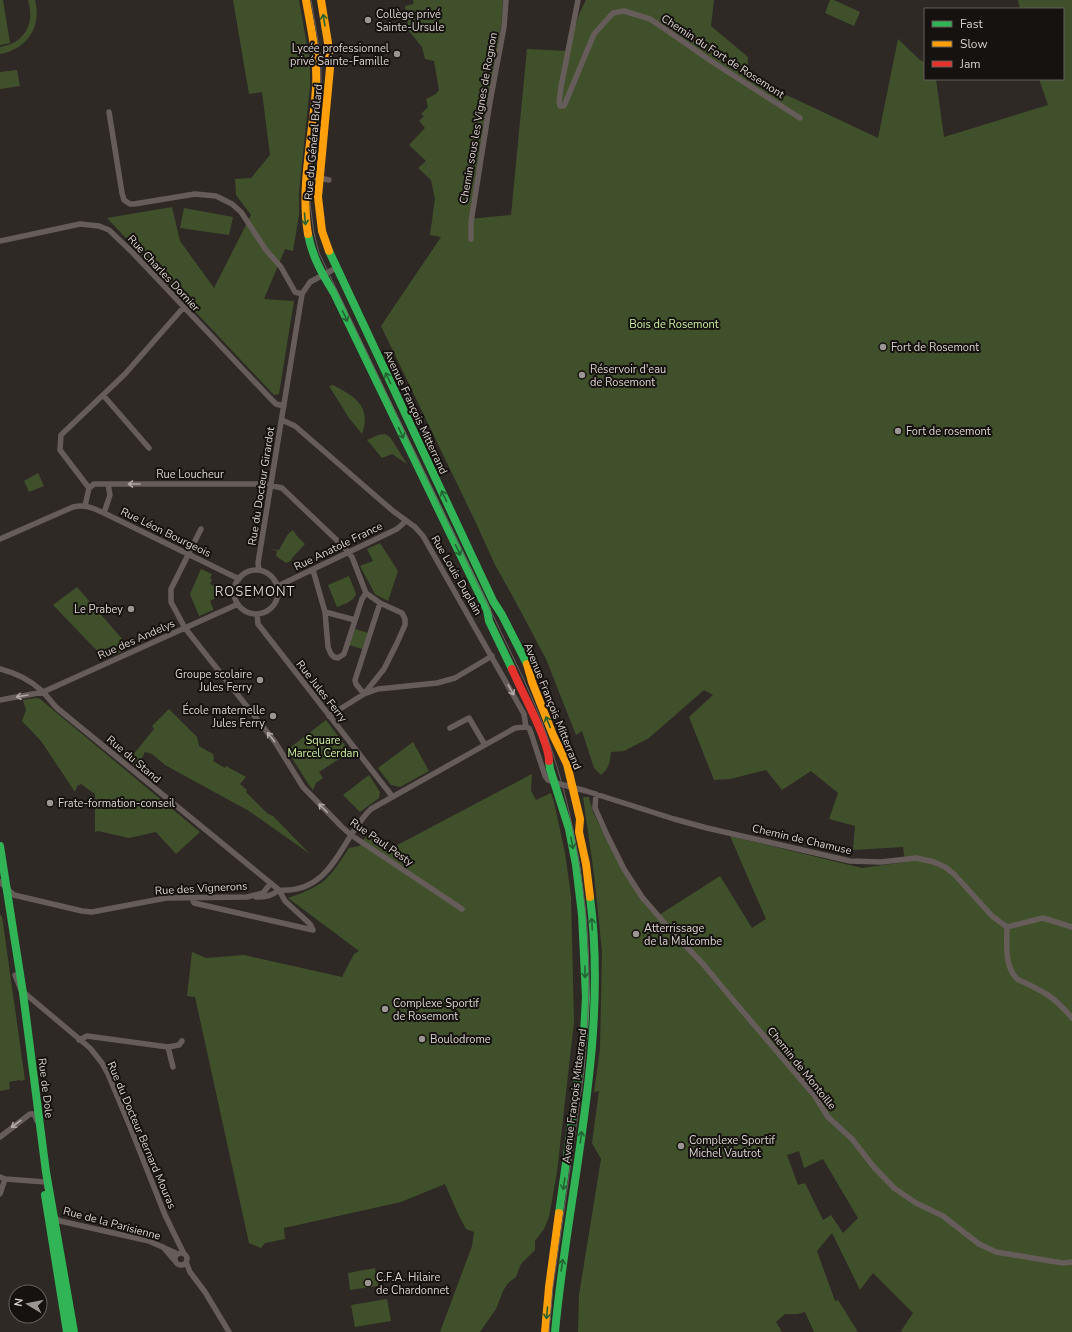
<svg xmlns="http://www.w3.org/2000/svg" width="1072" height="1332" font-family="'Nunito Sans',sans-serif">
  <rect width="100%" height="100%" fill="#2e2925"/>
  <!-- green -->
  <path fill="#40502b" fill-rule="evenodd" d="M0 0H3L10 43 0 45Z
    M28 0H35C42 27 27 49 0 54V47C25 43 35 24 28 0Z
    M233 0H299L310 62V85L299 192V215L293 251 285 249 264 299 294 301 279 394 274 395 107 218 172 207 180 241 214 288 251 215 236 195 235 179 251 178 270 155 262 92 249 94Z
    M413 0H503L501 26 469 219 511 215 527 49 568 51 579 14 586 0H714L711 26 748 57 747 80 793 98 878 138 898 39 920 60 925 62V79H936L944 137 1048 105 1039 79H1063V9H1020L1018 0H1072V1332H903L901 1331 913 1313 873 1273 860 1290 832 1233 817 1251 835 1301 838 1300 858 1332H814L805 1312 798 1314H785L776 1322 782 1332H578L579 1295 601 1159 592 1143 599 1091 594 1092 600 1049 602 952 594 874 583 797H589L593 812 622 870 656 917 720 876 752 928 766 919 730 836 862 868 905 862 903 847 853 850 855 826 829 819 838 793 811 771 782 790 766 770 730 779 714 780 689 717 713 695 704 690 649 738 624 751 611 752C610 763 609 768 601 775L594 768 582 731 576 735 546 659 512 595 495 565 476 523 381 326 441 237 430 235 435 199 431 180 418 168 426 161 409 145 425 128 419 121 424 116 421 114 428 107 426 99 436 94 439 90 434 61 425 59 422 47 409 31 405 6 414 4ZM799 1151 804 1168 823 1159 858 1218 843 1233 831 1215 823 1220 805 1183 798 1185 787 1155Z
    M830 0H834L860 12 854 26 825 13Z
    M17 70 20 86 0 89V72Z
    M184 208 233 217 229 235 180 228Z
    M333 385C354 396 372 406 362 434L349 418 329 386Z
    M385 434 390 437 407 464 392 454 382 458 367 440 378 435Z
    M38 473 44 486 29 492 24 481Z
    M293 530 297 536 305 544 291 559 292 560 286 563 276 556 277 551 269 549 279 550 288 534Z
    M380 543 398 571 388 601 375 594 360 566 373 561 367 549Z
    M201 569 212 574 210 578 212 580 210 584 217 588C219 595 216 598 210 601L213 608V610L199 616 190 594Z
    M349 576 356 594C353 602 344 604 337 607L328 585Z
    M77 587 130 648 105 659 53 605Z
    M355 629 368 633 362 649 349 645Z
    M36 698 40 699 200 832 176 854 156 832 129 838 98 831 95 832V794L81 784 77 786 75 792 41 741 22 721 26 710 23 700Z
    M169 709 197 737 199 746 213 754 214 759 213 761 225 768 226 766 246 777 240 784 247 790 246 792 267 813 273 816 310 854 249 811 165 765 152 754 145 752 137 768 128 761 154 729 152 726Z
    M326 720 350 752 319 772 323 778 316 783 313 790 307 782 287 750Z
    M413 742 429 771 400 787 391 785 378 768Z
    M532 774 531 791 536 800 551 793 554 802 565 853 571 896 574 1022 557 1172 549 1217 544 1229 535 1241V1250L521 1264 516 1277 508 1283 503 1291 496 1309 480 1332H440L472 1246 474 1232 466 1229 459 1216 445 1184 401 1202 284 1228 285 1239 265 1243 261 1248 249 1243 195 997 187 996 192 952 206 958 244 955 342 977 354 954 359 951 288 898C324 886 329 879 349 848L359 846 367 835 386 851Z
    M369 775 380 792 379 798 360 812 343 795Z
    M0 915 2 916 25 1080 21 1081 20 1080 9 1082 10 1089 0 1091Z
    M375 1268 378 1286 350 1290 348 1273Z
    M387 1299 391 1321 355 1327 351 1305Z"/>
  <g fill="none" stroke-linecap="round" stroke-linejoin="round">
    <!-- street -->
    <path stroke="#665d5a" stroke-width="5.5" d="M578 0 561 87 559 102 560 106H564L594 34 613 13 624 11 650 19 662 27 711 61 800 118
      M109 112 122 193 124 200 130 204H134L195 194 216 196 232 204 241 212 266 250 281 267 295 292 302 294
      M306 175 329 180
      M471 239V222L490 102 504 27 506 0
      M0 241 80 224 99 226 109 230 133 253 271 399 276 404 284 406
      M103 395 149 448
      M282 420 295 426 393 511 415 527 423 536 524 714 526 727 529 728 531 733 545 776 548 780 556 783 586 791 674 819 707 828 850 861 881 862 916 858 934 862 945 867 954 874 992 916 1007 927
      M108 484H265L282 488 344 547 352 557 366 593 380 603 402 613 405 619V625L397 643 384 669 364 694 356 684 355 680 380 603
      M89 488 60 450 61 435 125 374 183 308
      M85 506 89 488 94 484H108L110 495 104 513
      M201 529 171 589V602L185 628 275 742 303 787 342 827 351 835 462 909
      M0 539 73 507C85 504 93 508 104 513L239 579
      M259 570 258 563 302 294 310 282 336 268
      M313 570 325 612 328 647 331 654 334 657 338 658 344 654 362 599 366 593
      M234 592a22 22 0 1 1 44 0a22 22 0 1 1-44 0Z
      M278 586 397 529 406 521
      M325 612 355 620
      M257 614 258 624 392 796
      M0 669C16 673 30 680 42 691 48 697 52 703 57 708L279 890C333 894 340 839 371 809L515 728 526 727
      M0 700 43 692 238 604
      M329 716 364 694 378 689 437 683 455 678 492 656
      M450 728 469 718 485 745
      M596 794 595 808 607 835 624 869 642 897 667 926 703 964 733 1000 814 1095 828 1117 852 1139 873 1166 894 1188 916 1203 943 1216 979 1244 996 1252 1063 1263 1072 1262
      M0 882 14 895 82 911 92 912 166 898 247 897 263 893 270 884
      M256 897C265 897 272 896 279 890L285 901 310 924 313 930
      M192 898 194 903 313 930
      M1007 927C1007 945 1004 965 1017 979 1043 991 1054 996 1072 1018
      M1007 927 1043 918 1072 927
      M15 975 21 990 90 1048 102 1063 108 1074 131 1129 165 1215 184 1254
      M79 1040 87 1036 168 1047 179 1045 182 1041
      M168 1047 173 1067
      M0 1137 30 1114H34L37 1121
      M0 1177 5 1179 46 1182 47 1188
      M0 1194 5 1179
      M53 1217 60 1221 149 1241 178 1254
      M163 1247 175 1261
      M175 1259a6 6 0 1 1 12 0a6 6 0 1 1-12 0Z
      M186 1262 190 1272 205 1292 229 1332"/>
    <!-- fast -->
    <path stroke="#30b455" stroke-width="8" d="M308 234C312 256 322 274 334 293L487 610 489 621 512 669
      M329 251 493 601 502 615 527 664
      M549 761 550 769 569 829 576 865 582 915 586 997 584 1034 559 1213
      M0 846 23 993 46 1172 74 1332
      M45 1195 67 1332
      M555 1332C568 1188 609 1042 590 897"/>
    <!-- slow -->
    <path stroke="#ff9f0a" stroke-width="8" d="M306 0C311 29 318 58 316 88 313 137 300 185 308 234
      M321 0 328 43 330 68 318 197 322 231 329 251
      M527 664 532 682 553 735 567 764 580 819 579 832 586 864 590 897
      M545 1332 549 1287 559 1213"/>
    <!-- jam -->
    <path stroke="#e5322d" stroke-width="8" d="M512 669C522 692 534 713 543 737 546 745 549 753 549 761"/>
    <!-- tram -->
    <path stroke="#68615e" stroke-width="1" d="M311 0 321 59V83L311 176 310 204 314 233 319 253 524 680C532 699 541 717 547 736 574 813 589 900 589 980 589 1011 586 1041 584 1071L553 1287 549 1332"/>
  </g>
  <!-- one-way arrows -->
  <defs><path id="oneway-shaft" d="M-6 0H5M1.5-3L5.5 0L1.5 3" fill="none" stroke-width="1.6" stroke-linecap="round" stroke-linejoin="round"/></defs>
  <g stroke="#236332">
    <use href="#oneway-shaft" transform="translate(324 20) rotate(-99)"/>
    <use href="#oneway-shaft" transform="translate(305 219) rotate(85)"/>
    <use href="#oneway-shaft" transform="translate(345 316) rotate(64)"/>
    <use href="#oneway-shaft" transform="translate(388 378) rotate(-115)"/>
    <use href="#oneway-shaft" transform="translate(401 433) rotate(64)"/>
    <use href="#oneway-shaft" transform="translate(444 496) rotate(-115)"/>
    <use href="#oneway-shaft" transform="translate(458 550) rotate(64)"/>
    <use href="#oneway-shaft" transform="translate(548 722) rotate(-112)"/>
    <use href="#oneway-shaft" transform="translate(572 843) rotate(79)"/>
    <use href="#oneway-shaft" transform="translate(592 924) rotate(-93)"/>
    <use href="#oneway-shaft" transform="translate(585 972) rotate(89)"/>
    <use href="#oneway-shaft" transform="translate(581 1137) rotate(-82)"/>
    <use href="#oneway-shaft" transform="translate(564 1184) rotate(98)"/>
    <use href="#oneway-shaft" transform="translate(562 1265) rotate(-82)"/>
    <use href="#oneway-shaft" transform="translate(547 1313) rotate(95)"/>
  </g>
  <g stroke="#b0a8a5">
    <use href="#oneway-shaft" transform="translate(134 484) rotate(-180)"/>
    <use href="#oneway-shaft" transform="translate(511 690) rotate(61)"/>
    <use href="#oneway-shaft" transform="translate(22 696) rotate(170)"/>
    <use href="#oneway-shaft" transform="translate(271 737) rotate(-128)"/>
    <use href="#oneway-shaft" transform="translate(323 808) rotate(-135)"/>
    <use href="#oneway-shaft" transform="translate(16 1124) rotate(143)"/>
  </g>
  <!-- markers -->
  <g fill="#9c9692" stroke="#16120f" stroke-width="1.5">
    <circle cx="368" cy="20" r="4"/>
    <circle cx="397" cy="54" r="4"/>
    <circle cx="883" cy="347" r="4"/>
    <circle cx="582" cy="375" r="4"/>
    <circle cx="898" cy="431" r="4"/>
    <circle cx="131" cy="609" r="4"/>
    <circle cx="260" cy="680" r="4"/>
    <circle cx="273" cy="716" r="4"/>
    <circle cx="50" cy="803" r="4"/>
    <circle cx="636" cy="934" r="4"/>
    <circle cx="385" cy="1009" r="4"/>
    <circle cx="422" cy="1039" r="4"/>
    <circle cx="681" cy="1146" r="4"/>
    <circle cx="368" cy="1283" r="4"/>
  </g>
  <g text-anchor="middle" stroke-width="4" stroke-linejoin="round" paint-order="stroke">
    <!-- poi labels -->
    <g font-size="11" fill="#d8d1cd" stroke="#16120f" text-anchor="start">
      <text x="376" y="18">Collège privé<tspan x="376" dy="13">Sainte-Ursule</tspan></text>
      <text x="389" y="52" text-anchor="end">Lycée professionnel<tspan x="389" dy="13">privé Sainte-Famille</tspan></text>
      <text x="891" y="351">Fort de Rosemont</text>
      <text x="590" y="373">Réservoir d'eau<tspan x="590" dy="13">de Rosemont</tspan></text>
      <text x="906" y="435">Fort de rosemont</text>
      <text x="123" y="613" text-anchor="end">Le Prabey</text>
      <text x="252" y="678" text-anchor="end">Groupe scolaire<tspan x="252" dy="13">Jules Ferry</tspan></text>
      <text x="265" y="714" text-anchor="end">École maternelle<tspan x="265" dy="13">Jules Ferry</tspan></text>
      <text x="58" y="807">Frate-formation-conseil</text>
      <text x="644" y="932">Atterrissage<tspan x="644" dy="13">de la Malcombe</tspan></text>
      <text x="393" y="1007">Complexe Sportif<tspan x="393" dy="13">de Rosemont</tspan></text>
      <text x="430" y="1043">Boulodrome</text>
      <text x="689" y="1144">Complexe Sportif<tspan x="689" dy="13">Michel Vautrot</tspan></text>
      <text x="376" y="1281">C.F.A. Hilaire<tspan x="376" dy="13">de Chardonnet</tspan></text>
    </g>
    <!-- street labels -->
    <g font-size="11" fill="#d8d1cd" stroke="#16120f">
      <text transform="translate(723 56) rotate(33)" y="4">Chemin du Fort de Rosemont</text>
      <text transform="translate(478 118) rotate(-80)" y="4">Chemin sous les Vignes de Rognon</text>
      <text transform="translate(313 142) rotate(-85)" y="4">Rue du Général Brûlard</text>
      <text transform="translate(164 273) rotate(47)" y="4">Rue Charles Dornier</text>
      <text transform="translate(416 412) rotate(65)" y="4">Avenue François Mitterrand</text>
      <text x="190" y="478">Rue Loucheur</text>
      <text transform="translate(261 486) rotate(-81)" y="4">Rue du Docteur Girardot</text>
      <text transform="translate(166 532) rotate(26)" y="4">Rue Léon Bourgeois</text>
      <text transform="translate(338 546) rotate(-26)" y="4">Rue Anatole France</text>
      <text transform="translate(457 575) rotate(60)" y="4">Rue Louis Duplain</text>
      <text transform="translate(136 639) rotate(-24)" y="4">Rue des Andelys</text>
      <text transform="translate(322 691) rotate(52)" y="4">Rue Jules Ferry</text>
      <text transform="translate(553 706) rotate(68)" y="4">Avenue François Mitterrand</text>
      <text transform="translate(134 759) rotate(40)" y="4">Rue du Stand</text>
      <text transform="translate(802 839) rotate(13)" y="4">Chemin de Chamuse</text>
      <text transform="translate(382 842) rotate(35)" y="4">Rue Paul Pesty</text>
      <text transform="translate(201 888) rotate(-3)" y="4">Rue des Vignerons</text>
      <text transform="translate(802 1068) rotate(51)" y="4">Chemin de Montoille</text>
      <text transform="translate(46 1088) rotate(83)" y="4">Rue de Dole</text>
      <text transform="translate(574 1096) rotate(-83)" y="4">Avenue François Mitterrand</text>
      <text transform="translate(142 1135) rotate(67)" y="4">Rue du Docteur Bernard Mouras</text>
      <text transform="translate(112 1223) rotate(15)" y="4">Rue de la Parisienne</text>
    </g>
    <!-- park labels -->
    <g font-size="11" fill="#c9f09e" stroke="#16120f">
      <text x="674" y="328">Bois de Rosemont</text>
      <text x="323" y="744">Square<tspan x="323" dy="13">Marcel Cerdan</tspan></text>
    </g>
    <!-- quarter labels -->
    <g font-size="13" letter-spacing="1" fill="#d8d1cd" stroke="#16120f">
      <text x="255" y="596">ROSEMONT</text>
    </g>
  </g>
  <!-- legend -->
  <rect x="924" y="8" width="140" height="72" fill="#16120f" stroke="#645e5b"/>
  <rect x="932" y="21" width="20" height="6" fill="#30b455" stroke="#645e5b"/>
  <text x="960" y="28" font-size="12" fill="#d8d1cd">Fast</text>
  <rect x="932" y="41" width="20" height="6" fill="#ff9f0a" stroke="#645e5b"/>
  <text x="960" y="48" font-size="12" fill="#d8d1cd">Slow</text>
  <rect x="932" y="61" width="20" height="6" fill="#e5322d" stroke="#645e5b"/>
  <text x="960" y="68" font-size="12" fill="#d8d1cd">Jam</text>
  <!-- north arrow -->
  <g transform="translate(28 1304) rotate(280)"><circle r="19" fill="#16120f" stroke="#645e5b"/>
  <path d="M0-3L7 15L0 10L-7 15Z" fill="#9c9692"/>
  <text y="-6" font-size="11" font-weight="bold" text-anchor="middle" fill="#d8d1cd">N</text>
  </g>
</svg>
